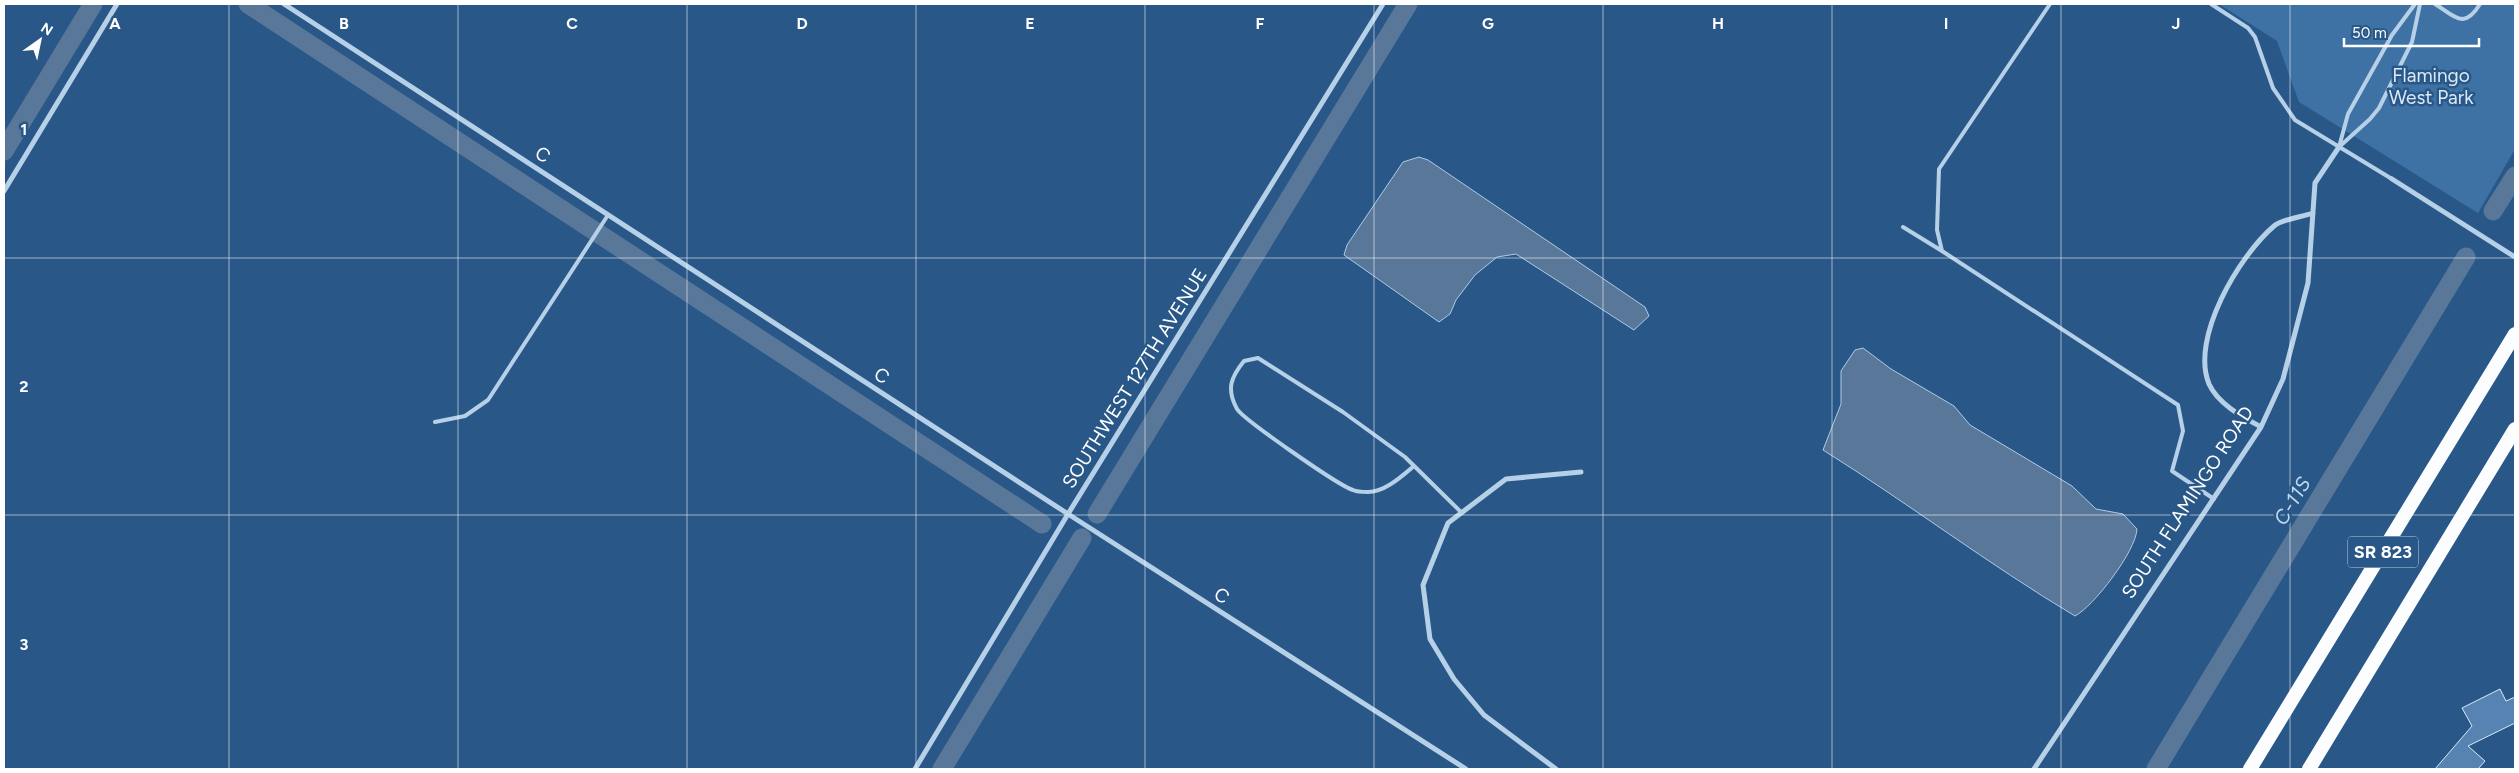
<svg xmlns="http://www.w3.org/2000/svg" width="2519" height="773" font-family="Figtree,sans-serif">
  <rect width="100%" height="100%" fill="#295888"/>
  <!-- green -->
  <path fill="#3e72a4" d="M2219 4H2515V149L2478 213 2299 102 2277 41Z"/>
  <!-- water -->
  <path fill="#597899" stroke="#abcbe8" d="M1419 157 1428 160 1645 307 1649 316 1634 330 1516 254 1497 257 1475 275 1456 300 1450 314 1439 322 1344 255 1347 245 1403 162Z
    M1863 348 1891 369 1954 406 1970 425 2072 486 2096 509 2123 514 2137 529C2136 551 2094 606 2075 616 1988 564 1908 503 1823 450L1841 404V371L1855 350Z"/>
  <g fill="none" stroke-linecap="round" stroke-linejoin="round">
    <!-- canal -->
    <path stroke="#597899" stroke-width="19" d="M248 4 1042 524
      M4 151 93 4
      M2493 211 2515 176
      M1097 514 1408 4
      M942 769 1082 538
      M2156 769 2466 257"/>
  </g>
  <!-- building -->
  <path fill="#5683b1" stroke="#dae8f7" d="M2500 689 2506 701 2515 697V723L2468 746 2485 761 2478 769H2435L2472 726 2462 708Z"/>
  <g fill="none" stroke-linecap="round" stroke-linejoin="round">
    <!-- service -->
    <path stroke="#b6d0e8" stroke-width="4" d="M2050 4 1939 169 1937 230 1942 251 2178 405 2183 431 2172 471 2214 499
      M2211 4 2248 28 2255 37 2273 88 2295 120 2392 179
      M2435 4C2456 17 2464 30 2480 4
      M2339 147 2370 119 2379 108 2412 42 2420 4
      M2339 147 2348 114 2392 35 2415 4
      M1903 227 1942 251
      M435 422 465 416 488 400 608 215
      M1414 466C1402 476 1385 492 1368 492 1364 492 1357 492 1353 490 1339 486 1243 419 1237 409 1226 389 1231 377 1244 361L1258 358 1343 412 1405 457 1462 513"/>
    <!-- minor -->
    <path stroke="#b6d0e8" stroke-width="5" d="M284 4 1068 514 1466 769
      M2392 179 2515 257
      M4 191 117 4
      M2261 427C2243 417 2218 404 2209 384 2190 338 2239 256 2274 226 2282 219 2302 217 2313 213
      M915 769 1068 514 1383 4
      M1556 769 1484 715 1454 679 1430 639 1423 585 1448 523 1506 479 1581 472
      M2034 769 2261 427 2283 379 2308 283 2315 183 2339 147"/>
    <!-- trunk -->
    <path stroke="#fcfdfe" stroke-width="14" d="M2250 769 2515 334
      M2309 769 2515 429"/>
  </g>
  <!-- grid -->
  <path fill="none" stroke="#fff" stroke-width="1" stroke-opacity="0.55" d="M229 4V769M458 4V769M687 4V769M916 4V769M1145 4V769M1374 4V769M1603 4V769M1832 4V769M2061 4V769M2290 4V769M4 258H2515M4 515H2515"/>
  <g text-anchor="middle" stroke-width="5" stroke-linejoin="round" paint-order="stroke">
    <!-- shield labels -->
    <rect fill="#295888" stroke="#bfcddb" stroke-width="1" x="2348" y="536.5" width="70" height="31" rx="4"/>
    <g font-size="18" font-weight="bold" fill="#fff">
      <text x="2383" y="558">SR 823</text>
    </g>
    <!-- park labels -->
    <g font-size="19" fill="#dae8f7" stroke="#295888">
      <text x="2431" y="82">Flamingo<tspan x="2431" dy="22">West Park</tspan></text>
    </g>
    <!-- street labels -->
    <g font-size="19" fill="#fff" stroke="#295888">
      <text transform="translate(543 154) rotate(33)" y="7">C</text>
      <text transform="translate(882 375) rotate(33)" y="7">C</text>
      <text transform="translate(1134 378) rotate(-58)" y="7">SOUTHWEST 127TH AVENUE</text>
      <text transform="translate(2187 502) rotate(-57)" y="7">SOUTH FLAMINGO ROAD</text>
      <text transform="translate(1222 595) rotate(33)" y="7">C</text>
    </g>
    <!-- water labels -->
    <g font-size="20" font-style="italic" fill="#c2d9ef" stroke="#295888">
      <text transform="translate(2292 501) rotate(-59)" y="7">C-11S</text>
    </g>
  </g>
  <g font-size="16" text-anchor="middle" font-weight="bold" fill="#fff" stroke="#295888" stroke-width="5" stroke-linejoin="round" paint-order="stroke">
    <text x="115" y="29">A</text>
    <text x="344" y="29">B</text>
    <text x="572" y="29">C</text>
    <text x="802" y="29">D</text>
    <text x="1030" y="29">E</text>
    <text x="1260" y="29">F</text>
    <text x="1488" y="29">G</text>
    <text x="1718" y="29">H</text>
    <text x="1946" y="29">I</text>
    <text x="2176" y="29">J</text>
    <text x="24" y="135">1</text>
    <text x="24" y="392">2</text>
    <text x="24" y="650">3</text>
  </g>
  <!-- border -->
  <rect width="2519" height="773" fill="none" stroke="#ffffff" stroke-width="10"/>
  <!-- north arrow -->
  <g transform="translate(40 40) rotate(33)" stroke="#295888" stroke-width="4" paint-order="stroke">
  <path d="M0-4L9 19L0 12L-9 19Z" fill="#ffffff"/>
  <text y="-8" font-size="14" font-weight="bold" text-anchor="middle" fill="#ffffff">N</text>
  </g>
  <!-- scale -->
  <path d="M2344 38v8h135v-8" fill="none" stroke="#ffffff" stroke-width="2.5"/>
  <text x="2352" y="38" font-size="15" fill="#ffffff" stroke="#295888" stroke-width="4" paint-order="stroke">50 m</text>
</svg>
